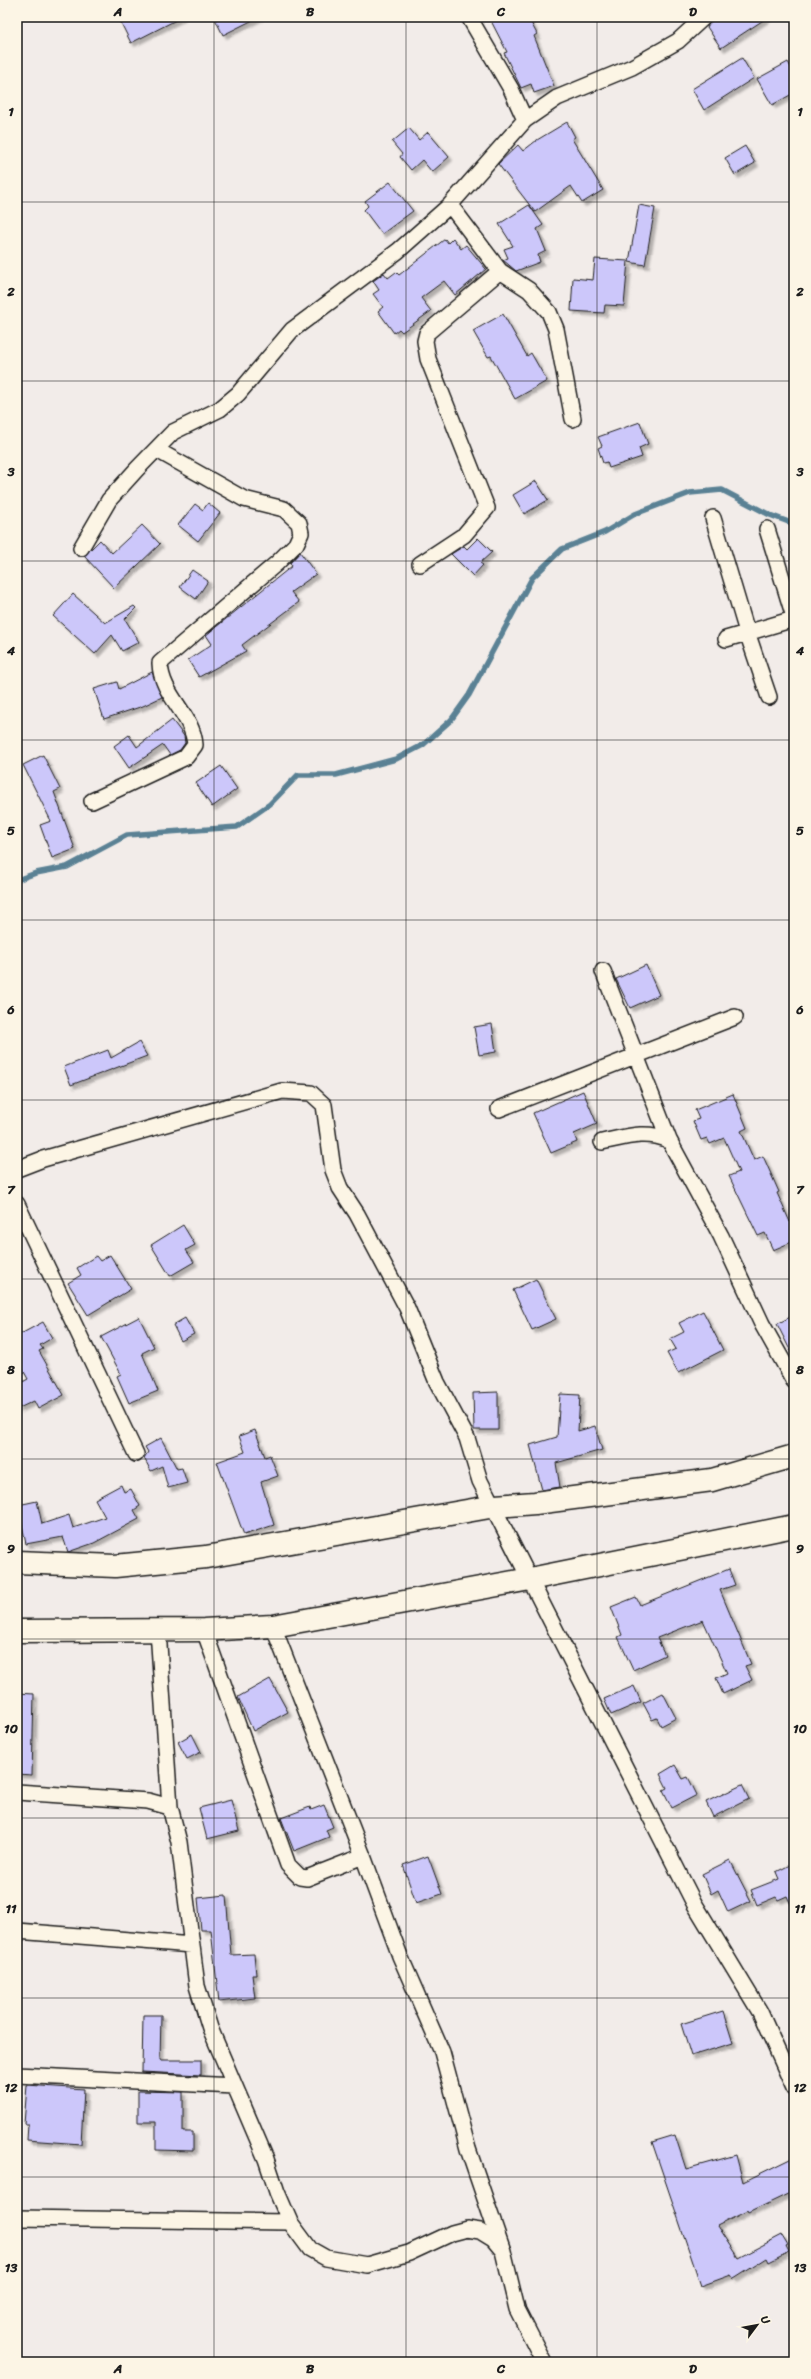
<svg xmlns="http://www.w3.org/2000/svg" width="811" height="2379" font-family="Sriracha,sans-serif">
  <defs>
    <filter id="shadow"><feDropShadow dx="3.5" dy="3.5" stdDeviation="1" flood-color="#0004"/></filter>
  </defs>
  <rect width="100%" height="100%" fill="#f2ece9"/>
  <filter id="ink" filterUnits="userSpaceOnUse"><feTurbulence type="fractalNoise" baseFrequency=".025" numOctaves="2"/><feDisplacementMap in="SourceGraphic" scale="8" xChannelSelector="R" yChannelSelector="G"/><feConvolveMatrix kernelMatrix="1 2 1 2 8 2 1 2 1" color-interpolation-filters="sRGB"/></filter>
  <g filter="url(#ink)">
    <g fill="none" stroke-linecap="round" stroke-linejoin="round">
      <!-- stream -->
      <path stroke="#5a8194" stroke-width="5.5" d="M17 880 36 873 67 867 127 835 237 827 270 804 298 775H336L396 759 423 745 451 720 469 695 532 578 562 549 605 532 635 514 690 493 722 490 770 515 794 524"/>
    </g>
    <!-- building -->
    <path fill="#ccc7fa" stroke="#1c1c1c" filter="url(#shadow)" d="M118 17H182L131 43Z
      M214 17H259L223 35Z
      M489 17H528L537 34 534 36 554 86 534 93 531 84 521 88 504 53 507 52Z
      M713 17H768L721 48 707 27Z
      M742 58 754 78 704 110 692 89Z
      M788 62 794 73V93L772 105 757 79Z
      M567 122 575 137 572 139 603 190 582 203 571 186 535 212 498 164 518 145 523 151 537 140Z
      M409 128 419 140 428 132 449 157 432 172 422 160 411 170 400 157 402 154 392 142Z
      M745 146 755 163 735 175 725 158Z
      M390 182 413 211 382 234 364 210 368 206 365 201Z
      M529 205 543 225 537 229 546 251 538 255 540 262 516 271 503 260 508 258 504 249 513 246 499 224Z
      M639 205 655 208 645 265 629 262Z
      M453 238 461 249 466 245 486 269 455 295 444 281 421 298 431 311 402 332 399 329 394 333 378 311 383 307 373 294 379 290 373 281 384 273 388 278 396 272 399 275 445 239 448 243Z
      M595 259 628 261 624 306 605 305 604 313 571 311 573 278 593 280Z
      M503 314 527 356 531 353 547 381 515 399 491 356 488 357 473 331Z
      M640 422 648 444 639 448 642 457 609 468 607 462 603 463 598 448 602 446 598 437Z
      M536 481 548 500 524 514 513 495Z
      M208 503 220 513 198 541 178 525 195 504 203 510Z
      M142 525 160 544 114 588 84 556 100 540 112 553Z
      M478 538 492 552 480 563 483 565 473 576 451 554 464 546 467 549Z
      M300 552 316 574 291 592 299 602 242 645 246 651 199 677 188 660 212 644 206 635 292 566 290 563Z
      M192 570 208 581 196 599 180 587Z
      M73 594 105 623 134 606 136 608 125 619 139 642 122 651 112 635 95 654 53 616Z
      M152 672 162 697 143 706 104 719 94 689 117 682 119 689Z
      M172 720 184 736 185 743 180 750 170 755 163 745 129 768 114 746 129 735 137 747Z
      M43 755 60 789 54 792 75 849 52 858 40 825 51 821 23 765Z
      M221 766 237 789 212 807 196 783Z
      M646 965 659 995 630 1008 616 979Z
      M492 1024 496 1052 479 1055 474 1027Z
      M139 1042 147 1056 71 1085 64 1067 108 1050 111 1058Z
      M583 1091 597 1124 574 1134 577 1142 551 1153 533 1113Z
      M733 1094 747 1128 741 1131 754 1160 763 1156 779 1192 777 1193 790 1222 794 1220V1241L773 1250 765 1233 758 1236 729 1176 739 1172 724 1138 710 1144 707 1138 701 1140 693 1121 699 1119 695 1110Z
      M183 1225 195 1245 186 1250 194 1262 170 1276 151 1245Z
      M110 1255 131 1289 88 1315 68 1283 81 1275 77 1268 96 1256 100 1261Z
      M536 1279 556 1319 532 1330 513 1290Z
      M703 1311 723 1350 678 1373 667 1353 676 1349 670 1339 684 1332 679 1323Z
      M794 1315V1358L777 1324Z
      M139 1317 154 1347 142 1353 158 1391 129 1403 117 1376 121 1374 101 1337Z
      M185 1318 194 1334 181 1341 173 1325Z
      M43 1322 52 1338 40 1345 43 1349 39 1351 64 1395 38 1409 34 1401 17 1409V1385L28 1379 17 1359V1336Z
      M498 1392V1430H474L473 1393Z
      M560 1394 580 1395 578 1431 595 1426 602 1450 556 1463 560 1487 542 1490 530 1445 557 1437Z
      M255 1430 265 1457 270 1455 278 1476 261 1482 274 1525 244 1535 217 1462 245 1452 239 1436Z
      M161 1438 177 1469 182 1468 187 1483 168 1488 162 1466 151 1471 144 1458 148 1452 145 1447Z
      M121 1485 124 1492 131 1489 140 1506 134 1510 139 1519 94 1543 68 1552 63 1537 26 1544 18 1505 37 1501 42 1524 69 1515 73 1528 105 1517 95 1499Z
      M729 1569 735 1585 720 1590 751 1664 745 1666 752 1680 723 1694 716 1678 727 1673 703 1620 657 1638 665 1655 633 1670 618 1637 622 1635 611 1607 636 1597 640 1605Z
      M270 1679 288 1712 253 1731 238 1697Z
      M634 1686 641 1702 611 1715 604 1699Z
      M17 1693 34 1694 32 1775 17 1774Z
      M663 1693 676 1718 661 1726 657 1718 652 1720 643 1703Z
      M192 1734 201 1752 187 1759 178 1742Z
      M675 1765 683 1779 688 1777 697 1795 672 1808 663 1790 667 1788 660 1774Z
      M742 1785 749 1799 713 1817 706 1802Z
      M231 1800 239 1831 207 1839 199 1808Z
      M324 1805 333 1827 326 1830 329 1837 294 1851 281 1818 310 1807 311 1810Z
      M428 1856 442 1894 416 1903 403 1865Z
      M730 1860 751 1901 728 1912 718 1890 711 1894 702 1874Z
      M794 1863V1911L787 1896 778 1900 776 1897 757 1905 751 1890 779 1879 776 1872Z
      M226 1895 231 1955 254 1954 256 1975H252L255 1998 219 2002 211 1930H201L198 1898Z
      M723 2011 733 2043 691 2056 681 2024Z
      M143 2015H161L160 2060H201V2075L142 2072Z
      M27 2085 84 2089 81 2144 27 2140 28 2124H24Z
      M138 2091 183 2092V2132H193V2151L156 2150V2122H138Z
      M675 2135 686 2169 736 2155 743 2182 794 2157V2191L748 2213 747 2211 717 2226 738 2258 782 2235 788 2245 786 2246 789 2252 769 2262 767 2258 734 2279 731 2275 701 2286 652 2142Z"/>
    <g fill="none" stroke-linecap="round" stroke-linejoin="round">
      <!-- street casing -->
      <g stroke="#1c1c1c" stroke-width="18">
        <path id="street" d="M469 17 511 89 525 120
          M450 205 500 271 529 290 549 312 556 329 573 419
          M713 518 747 632 769 697
          M767 529 794 617
          M81 548 109 500 137 469 173 432 220 409 238 394 292 330 398 251 450 205 525 120 557 98 632 67 678 41 704 17
          M420 564 464 535 487 508 428 359 425 341 427 333 500 271
          M726 639 794 619
          M92 801 186 757 195 745C193 714 161 696 160 663L277 563 296 544 301 533 299 523 284 509 244 499 157 450
          M603 971 669 1140
          M499 1109 735 1017
          M602 1142C626 1137 645 1130 669 1140L721 1236 762 1324 794 1381
          M17 1169 43 1159 282 1091 311 1093 324 1105 333 1170 340 1188 357 1214 407 1308 437 1382 467 1438 480 1481 694 1903 760 2012 794 2088
          M17 1204 136 1454
          M273 1626 363 1856 400 1956 442 2052 468 2149 503 2251
          M158 1630 170 1807 179 1842 197 1986 210 2028 266 2159 277 2192 290 2222
          M204 1630 288 1865 300 1877 307 1878 363 1856
          M17 1792 148 1801 170 1807
          M17 1931 192 1945
          M17 2075 234 2086
          M17 2218 290 2222 310 2249 326 2258 367 2265 409 2253 452 2233 467 2229 480 2231 493 2239 503 2251 517 2309 544 2362"/>
      </g>
      <!-- highway casing -->
      <g stroke="#1c1c1c" stroke-width="25">
        <path id="highway" d="M17 1562 115 1566 206 1557 495 1506 535 1503 712 1480 794 1456
          M17 1631 204 1630 273 1626 530 1579 794 1526"/>
      </g>
      <!-- street -->
      <use href="#street" stroke="#fcf5e5" stroke-width="15"/>
      <!-- highway -->
      <use href="#highway" stroke="#fcf5e5" stroke-width="22"/>
    </g>
  </g>
  <!-- grid -->
  <path fill="none" stroke="#1c1c1c" stroke-width="1" stroke-opacity="0.55" d="M214 17V2362M406 17V2362M597 17V2362M17 202H794M17 381H794M17 561H794M17 740H794M17 920H794M17 1100H794M17 1279H794M17 1459H794M17 1639H794M17 1818H794M17 1998H794M17 2177H794"/>
  <!-- margin -->
  <rect width="811" height="2379" fill="none" stroke="#fcf5e5" stroke-width="44"/>
  <!-- north arrow -->
  <g transform="translate(757 2325) rotate(58)" stroke="#fcf5e5" stroke-width="3" paint-order="stroke">
  <path d="M0-3L7 15L0 10L-7 15Z" fill="#1c1c1c"/>
  <text y="-6" font-size="11" font-weight="bold" text-anchor="middle" fill="#1c1c1c">U</text>
  </g>
  <rect x="22" y="22" width="767" height="2335" fill="none" stroke="#1c1c1c" stroke-width="1.5"/>
  <g font-size="13" text-anchor="middle" font-weight="bold" fill="#1c1c1c">
    <text x="118" y="16">A</text>
    <text x="310" y="16">B</text>
    <text x="501" y="16">C</text>
    <text x="693" y="16">D</text>
    <text x="11" y="116">1</text>
    <text x="800" y="116">1</text>
    <text x="11" y="296">2</text>
    <text x="800" y="296">2</text>
    <text x="11" y="476">3</text>
    <text x="800" y="476">3</text>
    <text x="11" y="655">4</text>
    <text x="800" y="655">4</text>
    <text x="11" y="835">5</text>
    <text x="800" y="835">5</text>
    <text x="11" y="1014">6</text>
    <text x="800" y="1014">6</text>
    <text x="11" y="1194">7</text>
    <text x="800" y="1194">7</text>
    <text x="11" y="1374">8</text>
    <text x="800" y="1374">8</text>
    <text x="11" y="1553">9</text>
    <text x="800" y="1553">9</text>
    <text x="11" y="1733">10</text>
    <text x="800" y="1733">10</text>
    <text x="11" y="1913">11</text>
    <text x="800" y="1913">11</text>
    <text x="11" y="2092">12</text>
    <text x="800" y="2092">12</text>
    <text x="11" y="2272">13</text>
    <text x="800" y="2272">13</text>
    <text x="118" y="2373">A</text>
    <text x="310" y="2373">B</text>
    <text x="501" y="2373">C</text>
    <text x="693" y="2373">D</text>
  </g>
</svg>
